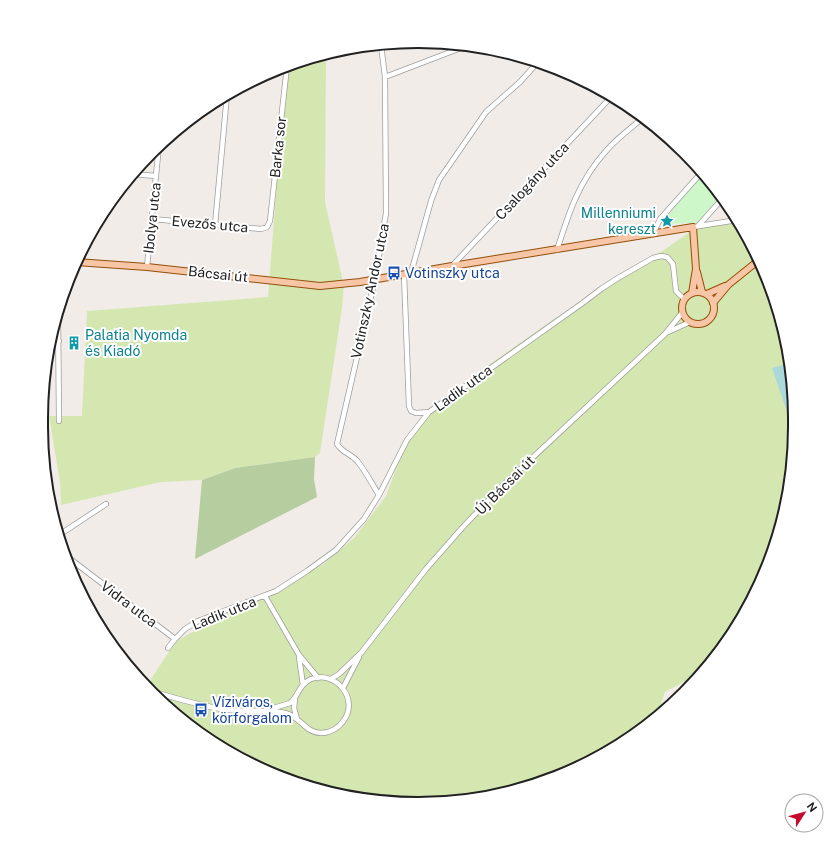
<svg xmlns="http://www.w3.org/2000/svg" width="836" height="845" font-family="'Public Sans',sans-serif">
  <rect width="100%" height="100%" fill="#f1ece8"/>
  <!-- grass -->
  <path fill="#d5e7b1" d="M326 54 325 202 344 286 342 308 320 453 315 457 235 468 202 480 161 482 61 505 60 482 49 416H82L87 311 268 297 286 66Z
    M737 218 766 274 788 344 795 418 788 500 766 571 732 636 701 673 665 692 657 716 628 740 562 775 492 797 418 804 345 797 274 775 209 741 149 691 151 679 176 641 254 599 322 565 355 537 386 496 403 450 429 413 459 386 554 319 664 250 701 224Z"/>
  <!-- forest -->
  <path fill="#b5cd9f" d="M315 457 314 479 317 497 195 559 202 480 235 468Z"/>
  <!-- park -->
  <path fill="#cdf7c9" d="M698 176 724 199 702 223 662 224Z"/>
  <!-- water -->
  <path fill="#abd9db" d="M790 363 794 410 786 409 772 368Z"/>
  <g fill="none" stroke-linecap="round" stroke-linejoin="round">
    <!-- minor casing -->
    <g stroke="#9e9e9e" stroke-width="6">
      <path id="minor" d="M385 77 466 46
        M133 174 156 176
        M152 219 261 229 267 227 270 221 287 66
        M215 225 227 95
        M698 226 723 198
        M693 227 737 220
        M653 234 660 219 702 172
        M557 250C569 212 579 181 606 151 617 138 631 128 643 118
        M452 266 612 96
        M147 267 159 145
        M411 273 431 201 439 180 486 112 520 82 538 62
        M404 274 409 406 411 411 416 413 429 412
        M58 312 59 421
        M668 332 690 322
        M49 341H59
        M379 495C372 484 366 472 358 462 352 454 342 453 337 444L375 279 386 213 385 77 381 45
        M59 535 106 504
        M65 555 175 639
        M265 596 299 655 318 678
        M168 648 175 639 185 629 198 621 276 591 307 571 336 550 364 519 379 495 407 440 429 412 584 302 601 289 618 278 653 258 661 256 667 257 673 264 676 291 684 299
        M299 657 303 685
        M331 679 339 674 361 653 426 569 462 528 500 488 665 334 682 313
        M343 688 359 657
        M148 690C174 698 201 706 227 710 247 712 266 709 285 713 300 716 305 733 321 733 330 733 339 728 344 720 359 699 336 670 311 679 298 685 299 696 290 703L264 711
        M295 699 294 708 297 719"/>
    </g>
    <!-- major casing -->
    <g stroke="#944e09" stroke-width="8">
      <path id="major" d="M76 262 147 267 320 286 360 282 452 266 693 227 696 269 692 293
        M697 272 702 292
        M682 308a16 16 0 1 1 32 0a16 16 0 1 1-32 0Z
        M707 294 725 286
        M713 303 728 285 759 260"/>
    </g>
    <!-- minor -->
    <use href="#minor" stroke="#fff" stroke-width="4.5"/>
    <!-- major -->
    <use href="#major" stroke="#f7c6a7" stroke-width="6"/>
  </g>
  <!-- icons -->
  <defs>
    <g id="sight-bare" transform="scale(1.08)"><path d="M0-6L1.8-2.2L6-1.7L2.9 1.2L3.7 5.4L0 3.3L-3.7 5.4L-2.9 1.2L-6-1.7L-1.8-2.2Z" fill="#0f9aa8" stroke="#fff" stroke-width="2.5" paint-order="stroke"/></g>
    <g id="bus-bare" transform="scale(1.08)"><path d="M-5-6H5V4H4V6H2V4H-2V6H-4V4H-5ZM-3.5-4V0h7V-4ZM-3.5 1.2v1.5H-2V1.2ZM2 1.2v1.5H3.5V1.2Z" fill="#1a4fb4" stroke="#fff" stroke-width="2.5" paint-order="stroke"/></g>
    <g id="building-bare" transform="scale(1.08)"><path d="M-4-6H4V6H1V3H-1V6H-4ZM-2.5-4.3h1.7v1.8h-1.7ZM.8-4.3h1.7v1.8H.8ZM-2.5-1h1.7V.8h-1.7ZM.8-1h1.7V.8H.8Z" fill="#0f9aa8" stroke="#fff" stroke-width="2.5" paint-order="stroke"/></g>
  </defs>
  <g fill-rule="evenodd">
    <use href="#sight-bare" x="667" y="221"/>
    <use href="#bus-bare" x="394" y="273"/>
    <use href="#building-bare" x="74" y="343"/>
    <use href="#bus-bare" x="201" y="710"/>
  </g>
  <g text-anchor="middle" stroke-width="4" stroke-linejoin="round" paint-order="stroke">
    <!-- street labels -->
    <g font-size="14" fill="#212121" stroke="#fff">
      <text transform="translate(278 147) rotate(-84)" y="5">Barka sor</text>
      <text transform="translate(532 181) rotate(-47)" y="5">Csalogány utca</text>
      <text transform="translate(152 218) rotate(-84)" y="5">Ibolya utca</text>
      <text transform="translate(210 224) rotate(5)" y="5">Evezős utca</text>
      <text transform="translate(218 274) rotate(6)" y="5">Bácsai út</text>
      <text transform="translate(370 291) rotate(-78)" y="5">Votinszky Andor utca</text>
      <text transform="translate(463 388) rotate(-36)" y="5">Ladik utca</text>
      <text transform="translate(505 485) rotate(-45)" y="5">Új Bácsai út</text>
      <text transform="translate(129 604) rotate(37)" y="5">Vidra utca</text>
      <text transform="translate(224 613) rotate(-22)" y="5">Ladik utca</text>
    </g>
    <!-- culture labels -->
    <g font-size="14" fill="#0d838f" stroke="#fff" text-anchor="end">
      <text x="656" y="218">Millenniumi<tspan x="656" dy="16">kereszt</tspan></text>
      <text x="85" y="340" text-anchor="start">Palatia Nyomda<tspan x="85" dy="16">és Kiadó</tspan></text>
    </g>
    <!-- transit labels -->
    <g font-size="14" fill="#164399" stroke="#fff" text-anchor="start">
      <text x="405" y="278">Votinszky utca</text>
      <text x="212" y="707">Víziváros,<tspan x="212" dy="16">körforgalom</tspan></text>
    </g>
  </g>
  <!-- crop -->
  <path d="M0 0H836V845H0ZM418 48H418A370 370 0 0 1 788 418V427A370 370 0 0 1 418 797H418A370 370 0 0 1 48 427V418A370 370 0 0 1 418 48Z" fill="#fff" fill-rule="evenodd"/>
  <path fill="none" stroke="#212121" stroke-width="2" d="M418 48H418A370 370 0 0 1 788 418V427A370 370 0 0 1 418 797H418A370 370 0 0 1 48 427V418A370 370 0 0 1 418 48Z"/>
  <!-- north arrow -->
  <g transform="translate(804 813) rotate(54)"><circle r="19" fill="#ffffff" stroke="#a6a6a6"/>
  <path d="M0-3L7 15L0 10L-7 15Z" fill="#c60c2c"/>
  <text y="-6" font-size="11" font-weight="bold" text-anchor="middle" fill="#212121">N</text>
  </g>
</svg>
